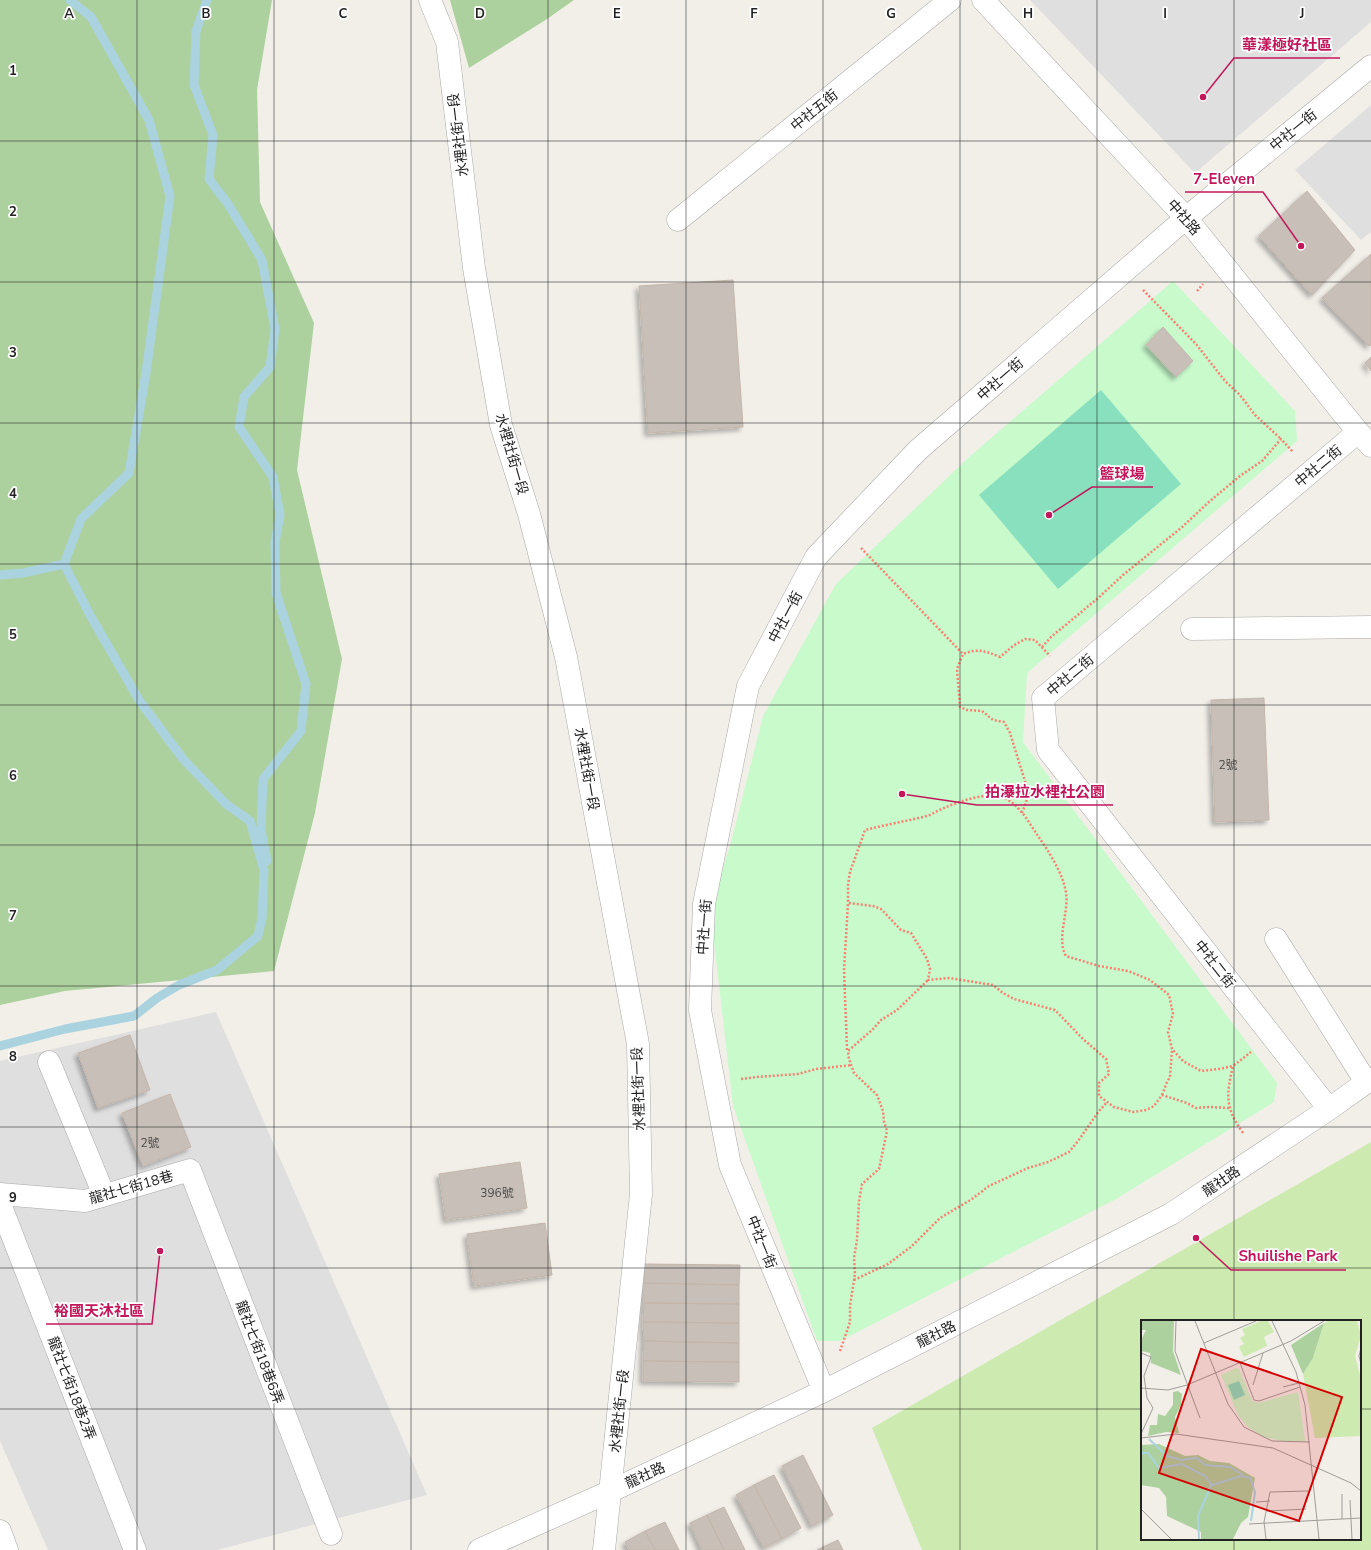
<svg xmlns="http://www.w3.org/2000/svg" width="1371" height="1550" font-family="'Nunito Sans','Noto Sans TC',sans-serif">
  <defs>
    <filter id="shadow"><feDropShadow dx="-3.5" dy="3.5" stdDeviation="2" flood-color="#0004"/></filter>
  </defs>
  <rect width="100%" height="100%" fill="#f2efe9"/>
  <!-- residential -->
  <path fill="#e0dfdf" d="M1030 0H1371V22L1195 173Z
    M1371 105V232L1361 240 1295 170Z
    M216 1012 427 1495 217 1550H48L0 1441V1061Z"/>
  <!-- grass -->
  <path fill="#cdebb0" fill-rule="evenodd" d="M1371 1142V1550H922L872 1428ZM1142 1321H1360V1539H1142Z"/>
  <!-- forest -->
  <path fill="#add19e" d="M0 0H272L257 90 260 202 314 323 297 470 342 659 315 813 274 971 65 991 0 1005Z
    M450 0H574L547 19 469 68Z"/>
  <!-- park -->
  <path fill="#c8facc" d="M1173 281 1295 411 1297 441 1027 673 1023 742 1277 1083 1274 1102 1116 1199 840 1341H817L733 1106 710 907 730 846 763 716 836 584 968 458Z"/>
  <!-- pitch -->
  <path fill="#88e0be" d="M1101 390 1181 484 1058 589 979 495Z"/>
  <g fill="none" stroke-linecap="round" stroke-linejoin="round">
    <!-- stream -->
    <path stroke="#aad3df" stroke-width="9" d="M207 0 196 31 194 85 213 135 209 179 228 204 262 260 275 329 270 367 244 397 239 427 273 477 280 515 275 542 276 593 306 684 301 731 263 779 261 830 267 861
      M0 575 23 573 64 564
      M0 1046 65 1029 134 1016 157 998 179 985 217 970 258 936 262 918 264 870 250 821 226 804 183 759 139 700 90 615 64 564 81 519 129 473 146 373 170 196 149 120 91 17 70 0"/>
  </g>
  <!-- building -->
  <path fill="#c7bfb8" stroke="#c4b6ab" filter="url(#shadow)" d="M1307 191 1355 250 1312 295 1259 236Z
    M1371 254V345L1369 346 1322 298Z
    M733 280 743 427 648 433 639 286Z
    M1163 327 1193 361 1176 377 1146 345Z
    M1371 357V371L1365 363Z
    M1264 698 1269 820 1215 822 1211 700Z
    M130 1035 150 1090 98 1108 78 1053Z
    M170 1094 191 1147 143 1166 122 1113Z
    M520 1162 527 1208 446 1220 439 1174Z
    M545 1223 552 1275 474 1286 467 1234Z
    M644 1264 740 1265 739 1285 644 1283Z
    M644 1283 739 1285V1304L644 1303Z
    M644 1303 739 1304V1323L643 1322Z
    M643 1322 739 1323V1343L644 1341Z
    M644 1341 739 1343V1362L643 1361Z
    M643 1361 739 1362V1382L643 1381Z
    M803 1455 833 1515 812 1526 782 1466Z
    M774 1475 801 1528 782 1539 754 1485Z
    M754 1485 782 1539 764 1548 736 1495Z
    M724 1507 745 1550H724L707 1515Z
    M707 1515 724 1550H702L690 1523Z
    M665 1522 679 1550H655L645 1531Z
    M645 1531 655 1550H629L625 1542Z
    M838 1540 843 1550H817Z"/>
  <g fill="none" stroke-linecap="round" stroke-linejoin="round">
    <!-- minor casing -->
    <g stroke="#a9a9a9" stroke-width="23">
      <path id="minor" d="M430 0 447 42 474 268 501 425 529 514 566 657 638 1044 641 1194 604 1550
        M983 0 1186 218 1358 432 1371 446
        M678 220 950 0
        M1192 629 1371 627
        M1276 939 1366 1082
        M49 1062 104 1195
        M1329 1109 1048 750 1043 698 1358 432
        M0 1194 85 1201 190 1170 331 1534
        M0 1204 135 1550
        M824 1391 730 1165 700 1010 704 904 748 686 816 557 918 450 1186 218 1371 66
        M0 1531 7 1550
        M479 1550 611 1491 824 1391 1171 1214 1329 1109 1371 1079"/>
    </g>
    <!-- path -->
    <path stroke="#fa8072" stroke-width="2.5" stroke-dasharray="2 2" stroke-linecap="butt" d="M1143 290 1196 344 1225 381 1240 395 1255 415 1281 439
      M1197 291 1203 284
      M861 548 963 654
      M1042 647 1051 637 1097 599 1123 575 1181 528 1210 501 1240 476 1262 461 1281 439 1293 452
      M1022 813 1029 794 1014 746 1010 733 1004 722 993 720 982 711 967 710 960 707 957 669 963 654C979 648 985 651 1000 657L1013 646 1025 639 1035 640 1050 656
      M847 1050 844 970 848 903
      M741 1079 757 1077 798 1074 816 1069 852 1065
      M1162 1095 1167 1082 1170 1077 1172 1050
      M1229 1108 1209 1107 1196 1108 1187 1103 1162 1095 1154 1106 1146 1110 1133 1112 1114 1107 1099 1096V1083L1109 1074 1106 1059 1083 1039 1055 1010 1014 999 1003 993 993 985 949 978 928 980 930 969 927 959 911 933 901 930 881 909 873 906 848 903V885L850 872 865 830C885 825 906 821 927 816 933 814 938 810 944 808 961 801 984 792 1003 798 1019 803 1029 823 1038 836 1049 852 1063 873 1066 893 1069 913 1056 939 1066 956L1099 966 1128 971 1150 980 1169 995 1173 1014 1168 1032 1172 1049 1183 1061 1201 1071 1219 1069 1233 1066
      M1243 1133C1225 1108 1226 1095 1233 1066L1251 1052
      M854 1280 888 1264 912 1246 940 1218 972 1199 989 1186 1028 1168 1048 1162 1069 1152 1078 1141 1099 1111 1107 1102
      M840 1351 850 1322V1306L855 1274 854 1258 857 1240 859 1201 862 1184 879 1169 887 1131 884 1122 883 1111 877 1095 854 1073 849 1059 848 1051 873 1029 881 1020 897 1010 928 980"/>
    <!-- minor -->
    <use href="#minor" stroke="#fff" stroke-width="22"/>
  </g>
  <!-- grid -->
  <path fill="none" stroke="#222" stroke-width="1" stroke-opacity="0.55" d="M137 0V1550M274 0V1550M411 0V1550M548 0V1550M686 0V1550M823 0V1550M960 0V1550M1097 0V1550M1234 0V1321M0 141H1371M0 282H1371M0 423H1371M0 564H1371M0 705H1371M0 845H1371M0 986H1371M0 1127H1371M0 1268H1371M0 1409H1142M1360 1409H1371M1234 1539V1550"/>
  <g text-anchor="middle" stroke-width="3.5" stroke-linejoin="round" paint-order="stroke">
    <!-- number labels -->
    <g font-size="12" fill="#4b4948">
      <text x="1228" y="769">2號</text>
      <text x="150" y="1147">2號</text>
      <text x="497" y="1197">396號</text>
    </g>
    <!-- street labels -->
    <g font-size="14" fill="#222" stroke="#fff">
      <text transform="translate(814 110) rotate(-39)" y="5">中社五街</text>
      <text transform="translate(1293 130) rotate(-39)" y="5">中社一街</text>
      <text transform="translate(458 135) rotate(-97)" y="5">水裡社街一段</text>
      <text transform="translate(1184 217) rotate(49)" y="5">中社路</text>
      <text transform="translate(1000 379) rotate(-41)" y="5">中社一街</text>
      <text transform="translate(512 454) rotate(74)" y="5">水裡社街一段</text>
      <text transform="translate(1318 466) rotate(-40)" y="5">中社二街</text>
      <text transform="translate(785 617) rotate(-62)" y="5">中社一街</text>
      <text transform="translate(1070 675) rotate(-40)" y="5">中社二街</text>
      <text transform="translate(587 769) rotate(80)" y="5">水裡社街一段</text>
      <text transform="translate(704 927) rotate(-86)" y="5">中社一街</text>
      <text transform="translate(1215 964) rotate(52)" y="5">中社二街</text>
      <text transform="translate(638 1089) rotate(-92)" y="5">水裡社街一段</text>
      <text transform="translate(1221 1181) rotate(-34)" y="5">龍社路</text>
      <text transform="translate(131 1187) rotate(-16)" y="5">龍社七街18巷</text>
      <text transform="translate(762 1242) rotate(68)" y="5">中社一街</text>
      <text transform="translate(936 1334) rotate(-27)" y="5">龍社路</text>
      <text transform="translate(260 1352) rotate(69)" y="5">龍社七街18巷6弄</text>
      <text transform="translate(72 1388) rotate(69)" y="5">龍社七街18巷2弄</text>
      <text transform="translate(619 1411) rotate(-84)" y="5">水裡社街一段</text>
      <text transform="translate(645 1475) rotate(-25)" y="5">龍社路</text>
    </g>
  </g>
  <!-- overview -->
  <g transform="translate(1141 1320)">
    <rect width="220" height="220" fill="#f2efe9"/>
    <path d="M120 1H127L133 12 123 17 126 26 103 37 98 27 103 24 99 18 104 15 101 9ZM188 1H216L220 15 214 36 220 59V116L174 118 162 54 172 38 183 3Z" fill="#cdebb0"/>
    <path d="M0 1H33L32 31 40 55 10 43 9 33 0 31V20L5 10H0ZM183 3 172 38 162 54 150 25ZM37 71 41 74 40 85 34 97 38 113 25 112 7 116 9 105H16L17 94 24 96 32 85V72ZM18 124 44 136 57 135 69 141 88 143 114 158 107 197 100 203 92 219H60V212L26 196 25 177 18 168 0 165V125Z" fill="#add19e"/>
    <path d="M95 48 98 49 111 81 117 83 157 72 164 121H141L122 117 106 106 97 95 80 55Z" fill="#c8facc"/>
    <path d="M98 61 104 75 93 80 87 65Z" fill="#88e0be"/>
    <path fill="none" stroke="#aad3df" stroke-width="2" d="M8 119 26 136 40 140 56 138 64 145 89 147 102 155M0 133H7L18 148 41 144 64 156 71 165 100 156 109 158 114 172 110 201M58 219 57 196 70 165"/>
    <path fill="none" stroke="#9f9d99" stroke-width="1" d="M35 1 34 31 59 98M54 1 87 84 103 107 131 121 169 122M131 1 155 52 164 85 178 219M63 23 115 1M220 28 218 36 220 44M0 33 10 37 3 56 6 78 12 88 0 114M99 43 113 80 118 81 159 67M112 65 122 33M142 67 158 63M0 68 27 70 46 65 150 21 183 1M0 118 35 114 132 128 210 163 220 171M201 174V199M209 180 211 219M115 182 129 181M0 189 30 219M126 191 165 189M108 204 220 198M125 219 123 202 129 172 167 171"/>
    <path fill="#d40000" fill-opacity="0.15" stroke="#d40000" stroke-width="2" d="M60 29 201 77 158 201 18 153Z"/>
    <rect width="220" height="220" fill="none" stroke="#222" stroke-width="2"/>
  </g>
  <g font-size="13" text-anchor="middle" font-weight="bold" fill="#222" stroke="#fff" stroke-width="3.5" stroke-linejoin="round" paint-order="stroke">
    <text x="69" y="18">A</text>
    <text x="206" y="18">B</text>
    <text x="343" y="18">C</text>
    <text x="480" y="18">D</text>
    <text x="617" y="18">E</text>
    <text x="754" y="18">F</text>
    <text x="891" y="18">G</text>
    <text x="1028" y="18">H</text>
    <text x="1165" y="18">I</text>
    <text x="1302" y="18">J</text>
    <text x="13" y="75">1</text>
    <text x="13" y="216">2</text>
    <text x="13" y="357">3</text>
    <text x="13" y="498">4</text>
    <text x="13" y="639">5</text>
    <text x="13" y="780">6</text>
    <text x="13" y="920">7</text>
    <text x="13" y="1061">8</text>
    <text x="13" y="1202">9</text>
  </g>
  <!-- callouts -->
  <path fill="none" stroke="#c2185b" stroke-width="1.5" d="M1203 97L1234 58H1340M1301 246L1263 192H1185M1049 515L1092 487H1153M902 794L977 805H1113M1196 1238L1231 1270H1346M160 1251L152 1324H46"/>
  <g fill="#c2185b" stroke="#fff" stroke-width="1.5">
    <circle cx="1203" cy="97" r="4"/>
    <circle cx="1301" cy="246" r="4"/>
    <circle cx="1049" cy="515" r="4"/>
    <circle cx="902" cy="794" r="4"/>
    <circle cx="1196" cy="1238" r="4"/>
    <circle cx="160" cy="1251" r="4"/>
  </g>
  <g font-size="15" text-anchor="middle" font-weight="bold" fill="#c2185b" stroke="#fff" stroke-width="3.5" stroke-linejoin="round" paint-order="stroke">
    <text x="1287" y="50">華漾極好社區</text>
    <text x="1224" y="184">7-Eleven</text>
    <text x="1122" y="479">籃球場</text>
    <text x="1045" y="797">拍瀑拉水裡社公園</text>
    <text x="1288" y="1261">Shuilishe Park</text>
    <text x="99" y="1316">裕國天沐社區</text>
  </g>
</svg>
